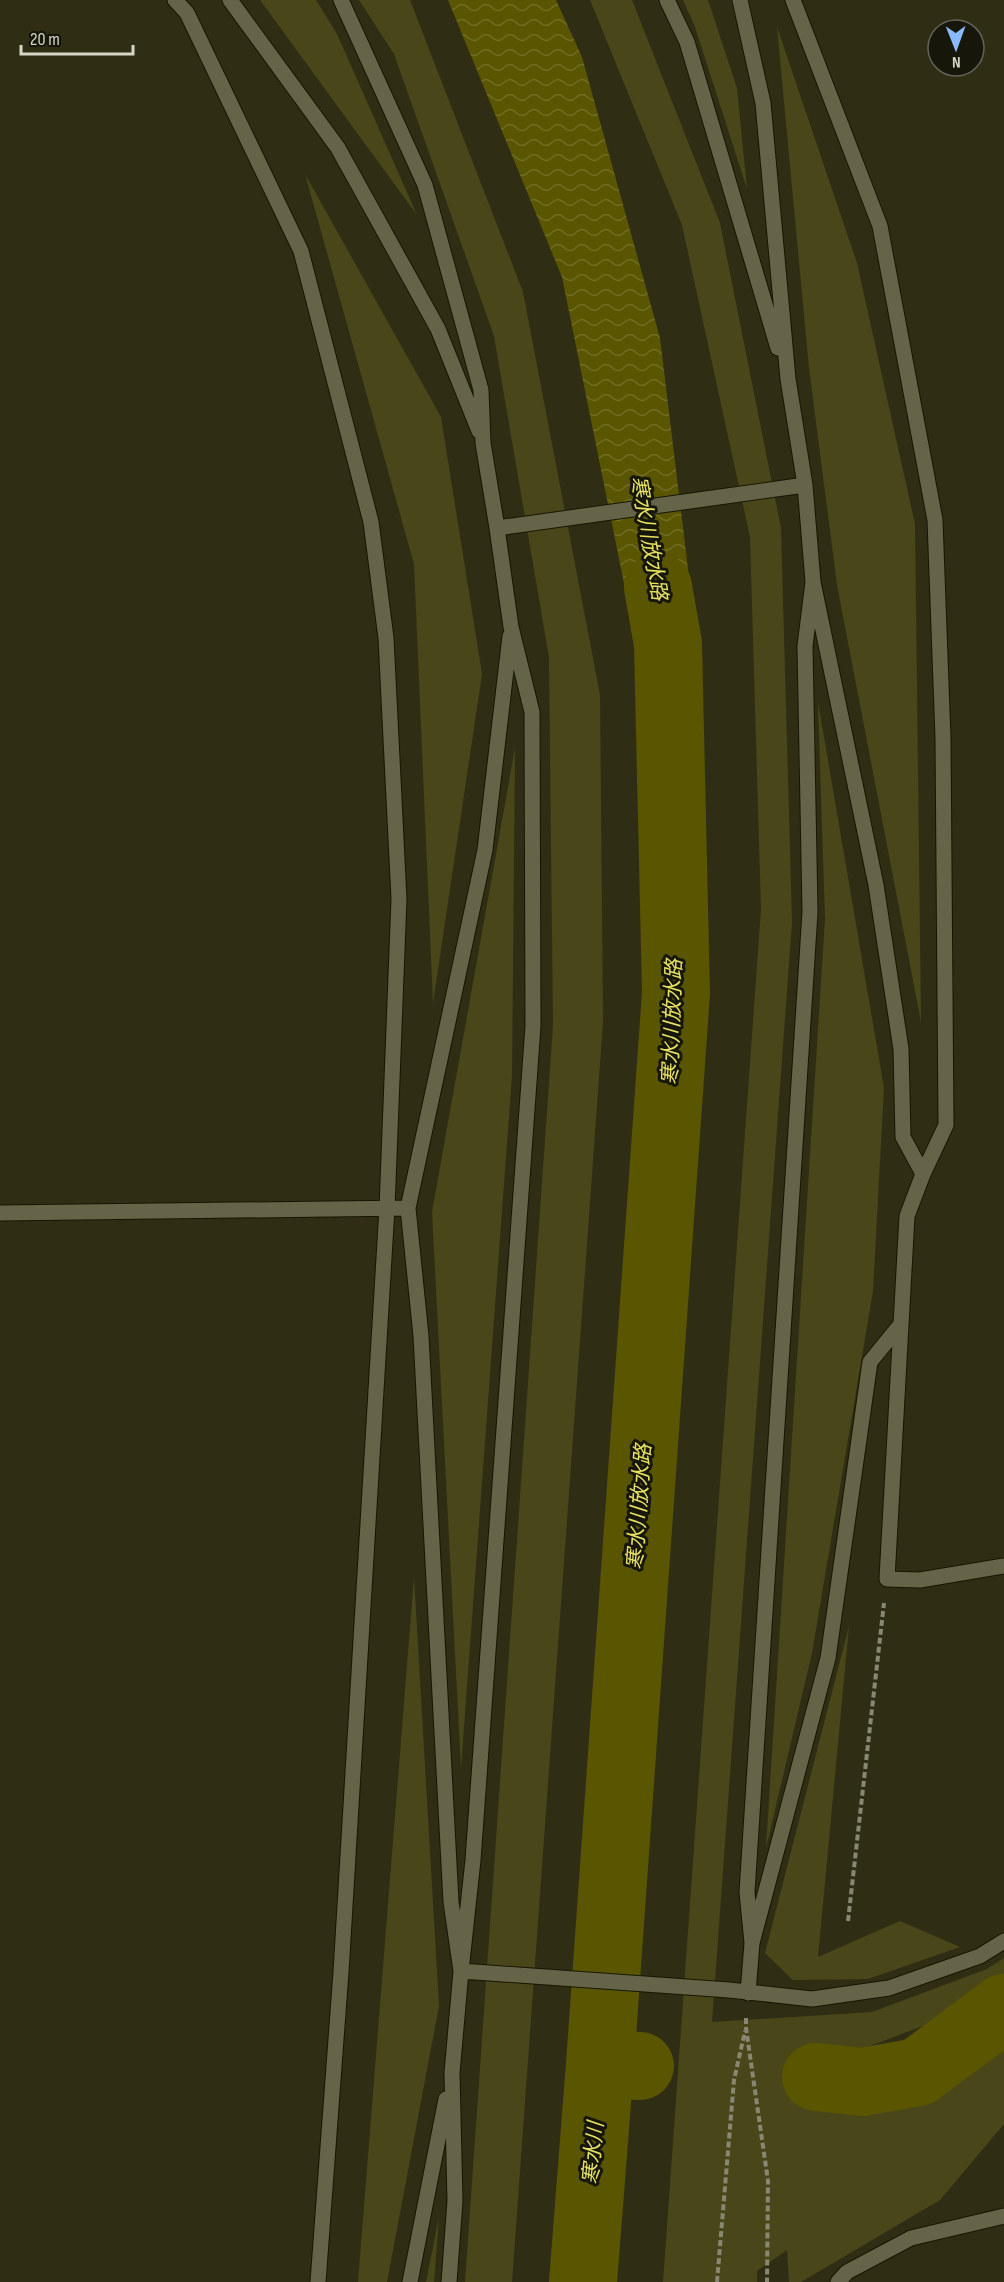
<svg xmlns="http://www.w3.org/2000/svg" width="1004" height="2282" font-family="'Sofia Sans Condensed','Noto Sans JP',sans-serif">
  <defs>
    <pattern id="water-waves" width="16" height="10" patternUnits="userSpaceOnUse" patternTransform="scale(1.5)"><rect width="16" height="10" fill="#595500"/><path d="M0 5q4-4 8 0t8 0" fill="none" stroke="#706d24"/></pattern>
  </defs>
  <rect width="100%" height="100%" fill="#2f2e15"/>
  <!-- grass -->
  <path fill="#494719" d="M260 0H316L337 34 417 215Z
    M359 0H410L523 292 600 695 603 1022 512 2282H465L553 1026 549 657 494 336 394 54Z
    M590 0H632L720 223 781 528 792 922 712 2022 872 2012 987 1969 1004 1958V1982L955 2014 803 2071V2086L854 2114 924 2097 1004 2048V2124L940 2200 801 2282H789L787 2250 757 2271V2282H663L761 909 750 537 682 225Z
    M683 0H708L737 88 747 189 695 27Z
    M777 27 857 263 915 524 921 1022 837 585 809 368Z
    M305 174 441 417 482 674 433 1003 414 564Z
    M818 702 884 1088 873 1291 812 1653 766 1848 825 919Z
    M515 748 512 1075 461 1768 432 1212Z
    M414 1577 439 2006 387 2282H358Z
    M849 1626 818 1957 900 1921 960 1947 868 1979 793 1980 765 1953Z
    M439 2217 434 2282H426Z"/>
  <!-- water -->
  <path fill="url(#water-waves)" d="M448 0H556L582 57 660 338 701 676 644 682 562 277Z"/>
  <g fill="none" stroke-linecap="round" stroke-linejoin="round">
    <!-- river -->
    <path stroke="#595500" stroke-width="68" d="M600 2064 676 993 668 644 658 587
      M816 2077 863 2082 918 2072 1004 2008
      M583 2282 600 2064 640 2066"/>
    <!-- minor casing -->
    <g stroke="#171601" stroke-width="17">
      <path id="minor" d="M175 0 187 13 301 251 371 522 386 638 399 899 387 1208 341 1972 318 2282
        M230 0 338 148 438 329 479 431
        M341 0 425 185 481 390 483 443 497 528 805 485 788 379 763 103 740 0
        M667 0 687 42 778 348
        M793 0 880 226 935 520 943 738 946 1125 923 1174 907 1216 887 1579 920 1580 1004 1566
        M805 485 813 582 876 885 901 1049 903 1137 923 1174
        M497 528 511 627 532 712 533 1026 473 1860 461 1971 729 1990 812 1999 889 1988 980 1956 1004 1941
        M408 1208 485 850 510 636
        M0 1213 408 1208 421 1336 451 1902 461 1971 452 2073 455 2201 449 2282
        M752 1943 747 1892 810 912 805 646 813 582
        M748 1993 752 1943 828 1658 870 1362 901 1324
        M410 2282 446 2099
        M838 2282 847 2272 911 2238 1004 2216"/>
    </g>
    <!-- path -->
    <path stroke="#888774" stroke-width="4" stroke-dasharray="6 3" stroke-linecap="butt" d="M848 1921 884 1603
      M746 2018V2028L768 2181 767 2282
      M717 2282 734 2080 745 2031"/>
    <!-- minor -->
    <use href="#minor" stroke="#656449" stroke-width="15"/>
  </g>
  <g text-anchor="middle" stroke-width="6" stroke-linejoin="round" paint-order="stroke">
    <!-- water labels -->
    <g font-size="21" font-style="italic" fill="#e7e161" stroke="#16160b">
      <text transform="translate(649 538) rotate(80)" y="7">寒水川放水路</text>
      <text transform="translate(672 1022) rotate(-88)" y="7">寒水川放水路</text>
      <text transform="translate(639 1507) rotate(-86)" y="7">寒水川放水路</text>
      <text transform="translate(593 2153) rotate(-85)" y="7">寒水川</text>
    </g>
  </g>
  <!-- north arrow -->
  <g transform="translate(956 48) rotate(179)"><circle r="28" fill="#16160b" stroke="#636356" stroke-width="1.5"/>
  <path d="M0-4.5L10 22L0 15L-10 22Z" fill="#8abafc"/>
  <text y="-9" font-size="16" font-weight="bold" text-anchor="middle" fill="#d6d6c7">N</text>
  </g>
  <!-- scale -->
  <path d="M21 45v9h112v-9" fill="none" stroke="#d6d6c7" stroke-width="3"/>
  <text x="30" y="45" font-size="18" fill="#d6d6c7" stroke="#16160b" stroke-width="4.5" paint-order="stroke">20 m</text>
</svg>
